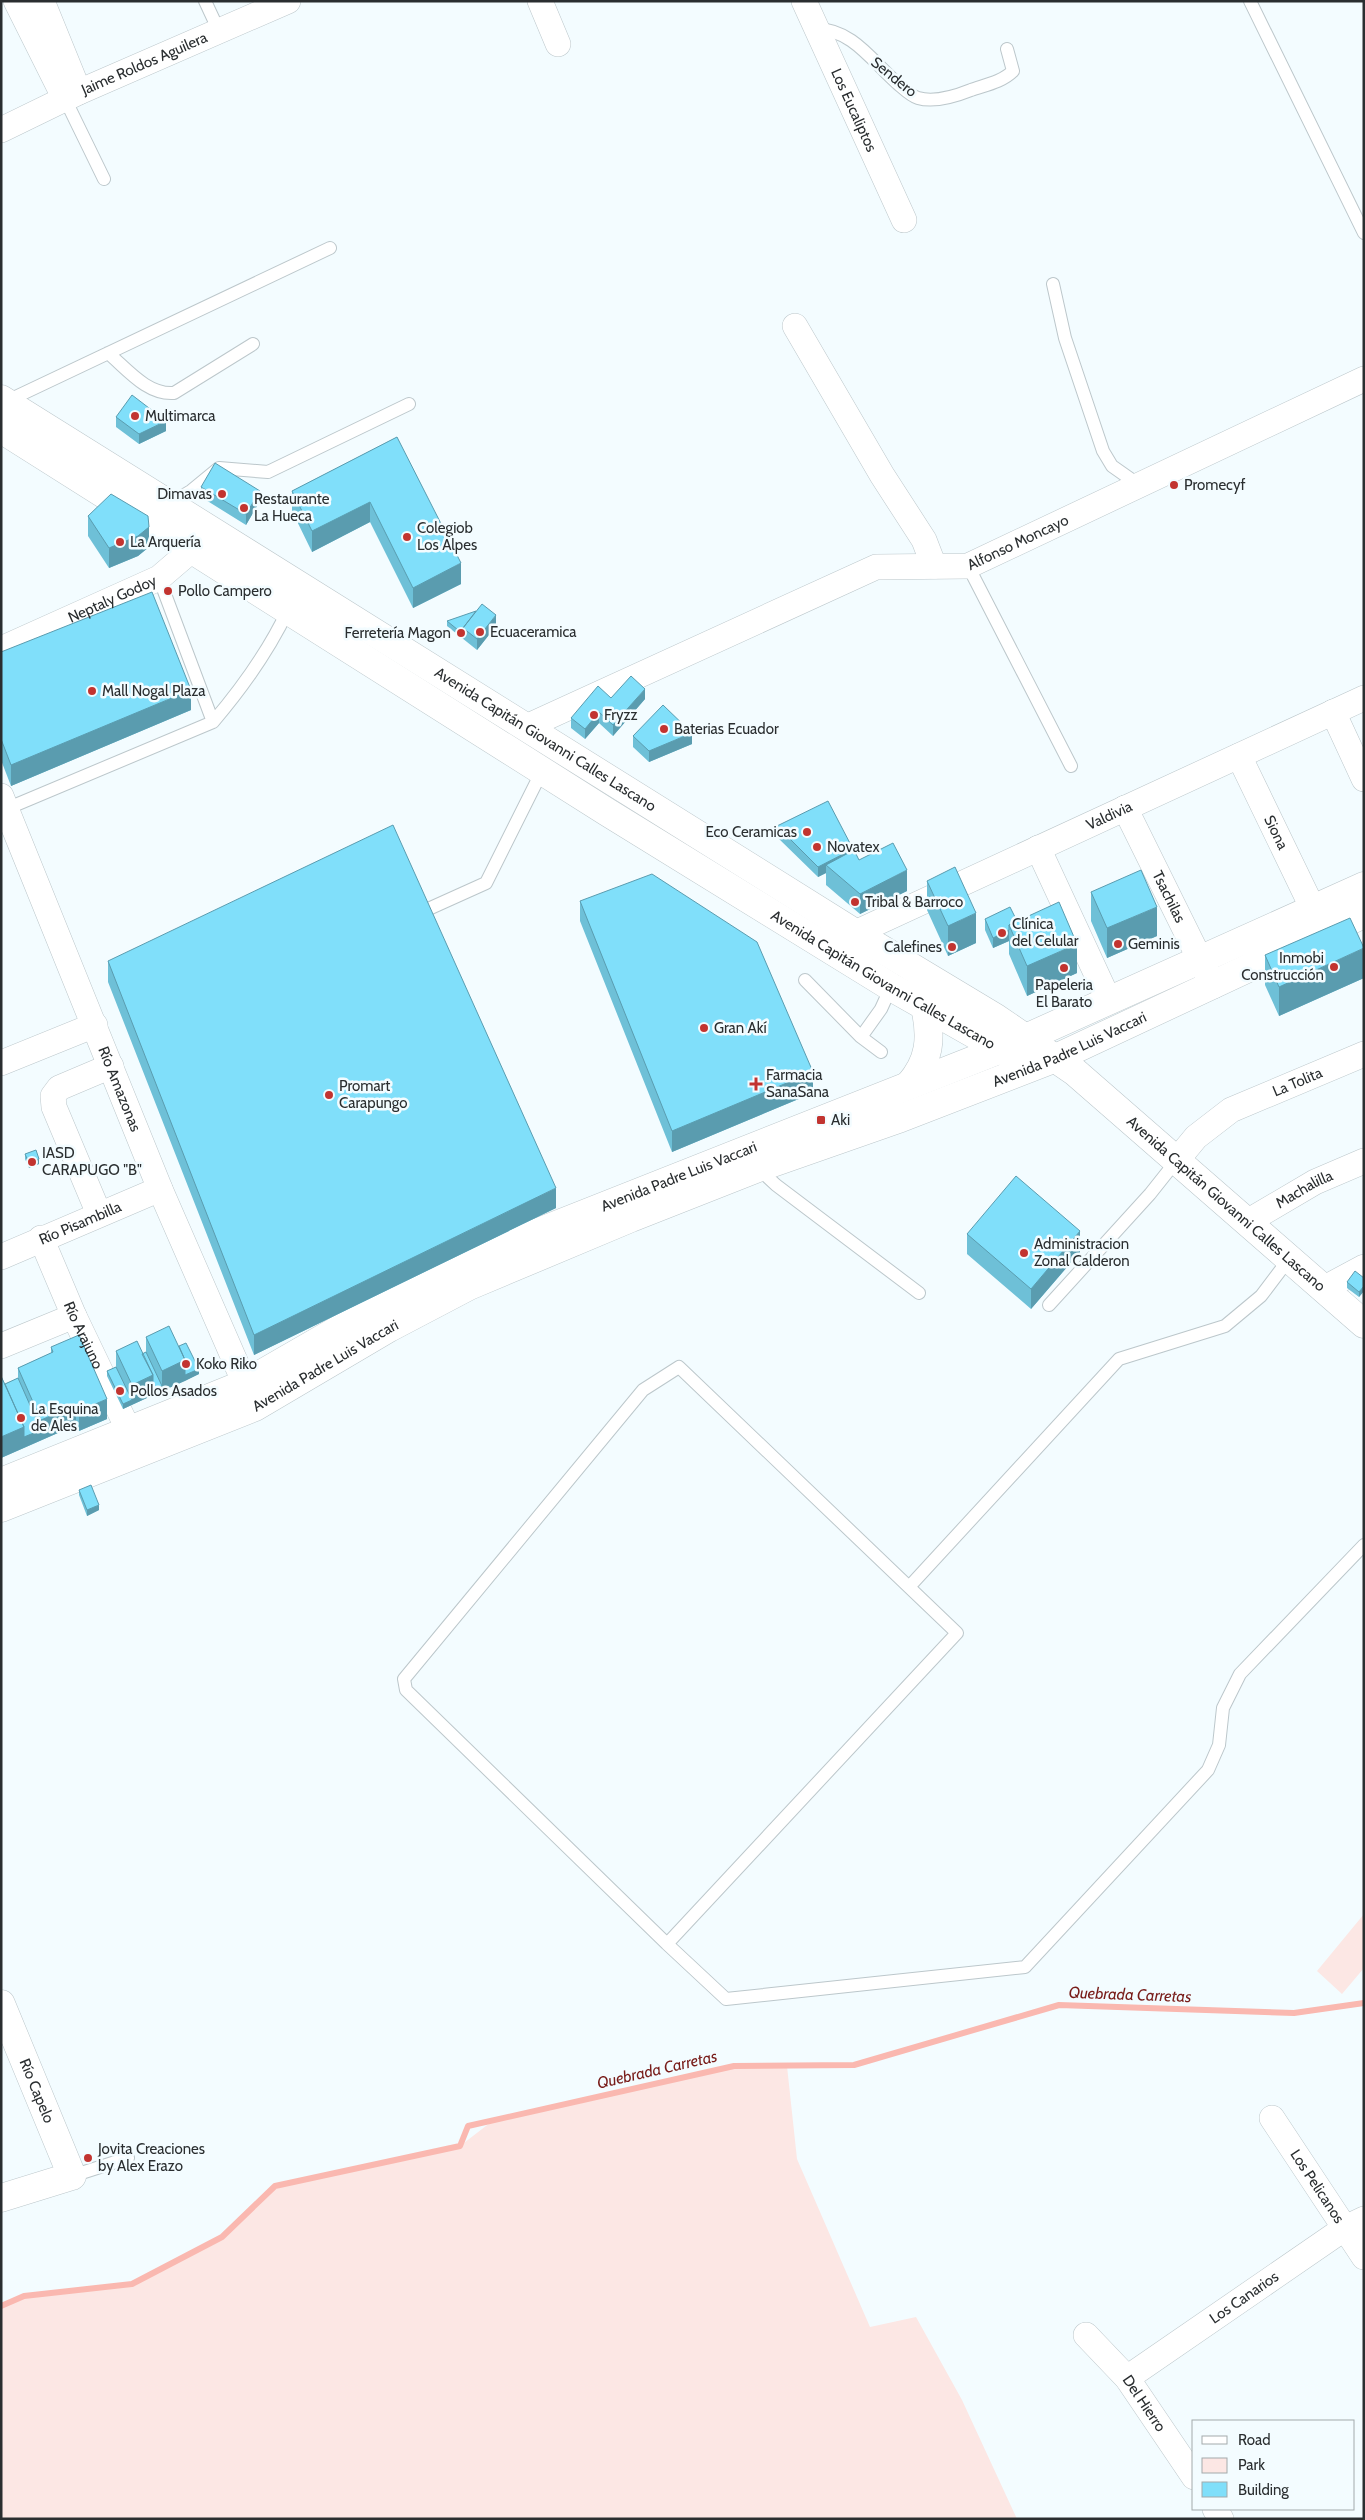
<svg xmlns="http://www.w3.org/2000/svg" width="1365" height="2520" font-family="Cabin,sans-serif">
  <rect width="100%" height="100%" fill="#f3fcff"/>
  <!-- green -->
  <path fill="#fce7e4" d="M1364 1914V1968L1342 1994 1317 1971Z
    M734 2066H787L797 2159 870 2327 916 2317 962 2400 1017 2519H1V2306L24 2296 132 2284 222 2237 275 2186 460 2146 495 2119Z"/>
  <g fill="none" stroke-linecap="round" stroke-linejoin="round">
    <!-- stream -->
    <path stroke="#fab8b0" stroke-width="6" d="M1 2306 24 2296 132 2284 222 2237 275 2186 460 2146 468 2126 734 2066 854 2065 1059 2005 1294 2013 1364 2003"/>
    <!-- service casing -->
    <g stroke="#bcc7cb" stroke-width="14">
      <path id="service" d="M205 1 219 31
        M1250 1 1364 233
        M816 29C852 29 872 61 897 83 903 88 911 96 918 98 935 103 956 96 971 90 985 85 1002 82 1013 71L1007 49
        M65 99 104 179
        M1053 284 1065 338 1103 451 1112 466 1139 485
        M108 353C127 369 147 395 174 393L253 344
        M5 402 330 248
        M169 504 191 491 219 468 268 472 409 404
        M968 566 1071 766
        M213 722C242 688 269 650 288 610
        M6 809 213 722 159 578
        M415 915 486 883 542 771
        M805 980 861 1037 881 1009 891 987
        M861 1037 881 1052
        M758 1168 776 1185 919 1293
        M1049 1305 1150 1194 1177 1160
        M909 1587 1119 1359 1225 1326 1261 1296 1289 1259
        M667 1944 406 1690 404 1679 643 1390 679 1367 957 1633 667 1944 726 1999 1025 1967 1208 1770 1219 1745 1223 1708 1240 1674 1364 1545
        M72 2176 128 2158"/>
    </g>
    <!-- minor casing -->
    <g stroke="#bcc7cb" stroke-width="26">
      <g id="minor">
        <path d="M16 1 65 99"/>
        <path d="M42 1 79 92"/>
        <path d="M540 1 558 44"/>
        <path id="s1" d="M804 1 904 220"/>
        <path id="s2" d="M1 130 79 92 288 1"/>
        <path d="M795 326 882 475 924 540 934 566"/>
        <path id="s3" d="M1 649 159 578 208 536"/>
        <path d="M1333 712 1364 779"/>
        <path id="s4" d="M526 727 876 567 968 566 1364 379"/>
        <path id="s5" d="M1239 756 1313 909"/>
        <path id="s6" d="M1 796 160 1189 253 1402"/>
        <path id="s7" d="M1125 808 1213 986"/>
        <path d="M1038 848 1109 1001"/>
        <path id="s8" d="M855 933 1364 698"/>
        <path d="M1 1063 95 1025"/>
        <path id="s9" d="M1177 1160 1196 1137 1231 1110 1364 1054"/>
        <path d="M99 1214 54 1107 53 1096 59 1088 111 1066"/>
        <path id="s10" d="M1247 1222 1315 1182 1364 1161"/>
        <path id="s11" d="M41 1238 74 1316 129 1431"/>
        <path id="s12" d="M1 1257 160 1189"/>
        <path d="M1323 1289 1364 1267"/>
        <path d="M1 1346 74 1316"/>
        <path id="s13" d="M1272 2118 1364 2257"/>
        <path id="s14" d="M1086 2335 1127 2378 1194 2477"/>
        <path id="s15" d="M1127 2378 1345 2228 1364 2219"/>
        <path d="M1215 2509 1221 2519"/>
      </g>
    </g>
    <!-- tertiary casing -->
    <g stroke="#bcc7cb" stroke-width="29">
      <g id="tertiary">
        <path id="s16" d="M1 2004 72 2176 1 2198"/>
      </g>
    </g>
    <!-- secondary casing -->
    <g stroke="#bcc7cb" stroke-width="29">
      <g id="secondary">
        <path id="s17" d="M1 399 855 933 996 1018 1075 1072 1364 1324"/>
        <path id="s18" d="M1 429 607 812 891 987 1011 1055"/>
        <path d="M909 1085C930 1061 932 1038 925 1007"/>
        <path id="s19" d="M1 1482 244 1384 376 1308 460 1263 999 1050 1364 886"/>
        <path id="s20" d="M1 1508 255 1407 389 1328 469 1286 631 1218 758 1168 901 1118 1056 1058 1364 914"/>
      </g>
    </g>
    <!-- service -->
    <use href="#service" stroke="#fff" stroke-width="12"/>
    <!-- minor -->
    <use href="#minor" stroke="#fff" stroke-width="25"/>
    <!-- tertiary -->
    <use href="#tertiary" stroke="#fff" stroke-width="28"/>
    <!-- secondary -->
    <use href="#secondary" stroke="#fff" stroke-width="28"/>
  </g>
  <!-- wall -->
  <path fill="#6ec0d7" d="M116 417 166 431 139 444 116 427Z
    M397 437 461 584 413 608 370 522 312 552 292 511V491Z
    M201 487 260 501 246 525 201 497Z
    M88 516 149 547 138 556 109 568 88 536Z
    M447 621 496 626 477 650 447 626Z
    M1 652 191 710 11 786 1 760Z
    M611 698 645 699 613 736 599 723 585 739 571 728V718Z
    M633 736 692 744 649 762 633 747Z
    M777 826 853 851 859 860 907 891 860 914 826 885V873L818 877 777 837Z
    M927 881 976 943 948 956 927 910Z
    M1091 892 1157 936 1107 958 1091 921Z
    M580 901 813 1093 672 1152 580 921Z
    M985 919 1017 921 1077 973 1027 996 1009 954V941L993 948 985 930Z
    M1265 955 1364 978 1279 1016 1265 985Z
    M108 961 556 1208 254 1355 108 982Z
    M25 1154 39 1164 29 1168 25 1159Z
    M967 1234 1080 1252 1031 1309 967 1254Z
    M1364 1278V1291L1359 1297 1347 1288V1282Z
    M146 1337 179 1346 199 1374 123 1409 107 1376V1371L116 1367V1351L142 1354 146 1352Z
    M51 1347 107 1419 79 1431 76 1425 1 1458V1376L5 1384 18 1378V1368L51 1353Z
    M79 1490 99 1510 87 1516 79 1495Z"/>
  <!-- shaded-wall -->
  <path fill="#5a9caf" d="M166 421V431L139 444V434Z
    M260 491V501L246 525V514Z
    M370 502V522L312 552V531Z
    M149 527V547L138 556 109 568V548Z
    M461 563V584L413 608V588Z
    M496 615V626L477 650V639Z
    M645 689V699L613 736V725Z
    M191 690V710L11 786V765Z
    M599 712V723L585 739V729Z
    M692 733V744L649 762V751Z
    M853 849V860L826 865V873L818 877V867Z
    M907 870V891L860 914V894Z
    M1157 907V936L1107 958V928Z
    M976 913V943L948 956V926Z
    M1009 930V941L993 948V938Z
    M1077 944V973L1027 996V966Z
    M1364 948V978L1279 1016V987Z
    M813 1072V1093L672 1152V1131Z
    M39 1159V1164L29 1168V1163Z
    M556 1188V1208L254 1355V1335Z
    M1080 1231V1252L1031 1309V1289Z
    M1364 1286V1291L1359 1297V1292Z
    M185 1360V1381L162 1391V1371Z
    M199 1369V1374L185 1381V1375Z
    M153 1375 162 1386V1391L123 1409V1404L132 1400V1385Z
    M107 1399V1419L79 1431V1411Z
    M76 1405V1425L1 1458V1437L24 1427 41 1430V1420Z
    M99 1505V1510L87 1516V1510Z"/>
  <!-- building -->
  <path fill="#80dffa" stroke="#5a9caf" d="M132 395 166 421 139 434 116 417Z
    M397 437 461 563 413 588 370 502 312 531 292 491Z
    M215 463 260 491 246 514 201 487Z
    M111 494 148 516 149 527 138 536 109 548 88 516Z
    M152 592 191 690 11 765 1 739V652Z
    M482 604 496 615 477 639 463 628Z
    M476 611 463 628V634L447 621Z
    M631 676 645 689 613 725 599 712 585 729 571 718 598 686 611 698Z
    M663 705 692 733 649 751 633 736Z
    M828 801 853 849 818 867 777 826Z
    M393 825 556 1188 254 1335 108 961Z
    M893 843 907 870 860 894 826 865 854 850 859 860Z
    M955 867 976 913 948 926 927 881Z
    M1141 870 1157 907 1107 928 1091 892Z
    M652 874 757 942 813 1072 672 1131 580 901Z
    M1059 902 1077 944 1027 966 1009 925Z
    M1010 907 1017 921 1009 925V930L993 938 985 919Z
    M1350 918 1364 948 1279 987 1265 955Z
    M36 1150 39 1159 29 1163 25 1154Z
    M1016 1176 1080 1231 1031 1289 967 1234Z
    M1355 1271 1364 1278V1286L1359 1292 1347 1282Z
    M169 1326 185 1360 162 1371 146 1337Z
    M79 1335 107 1399 79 1411 76 1405 41 1420 18 1368 53 1352 51 1347Z
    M137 1341 153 1375 132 1385 116 1351Z
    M186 1343 199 1369 185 1375V1360L179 1346Z
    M146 1352 162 1386 153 1390V1375L142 1354Z
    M116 1367 132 1400 123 1404 107 1371Z
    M1 1376 24 1427 1 1437Z
    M18 1378 41 1430 24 1437V1427L5 1384Z
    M91 1485 99 1505 87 1510 79 1490Z"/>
  <!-- markers -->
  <g fill="#c23430" stroke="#f3fcff" stroke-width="2">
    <circle cx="135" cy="416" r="5"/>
    <circle cx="1174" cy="485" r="5"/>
    <circle cx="222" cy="494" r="5"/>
    <circle cx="244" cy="508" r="5"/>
    <circle cx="407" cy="537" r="5"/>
    <circle cx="120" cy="542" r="5"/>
    <circle cx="168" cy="591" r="5"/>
    <circle cx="480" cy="632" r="5"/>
    <circle cx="461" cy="633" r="5"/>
    <circle cx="92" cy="691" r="5"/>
    <circle cx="594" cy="715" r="5"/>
    <circle cx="664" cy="729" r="5"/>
    <circle cx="807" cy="832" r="5"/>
    <circle cx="817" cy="847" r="5"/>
    <circle cx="855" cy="902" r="5"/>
    <circle cx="1002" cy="933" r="5"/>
    <circle cx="1118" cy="944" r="5"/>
    <circle cx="952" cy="947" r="5"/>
    <circle cx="1334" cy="967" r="5"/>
    <circle cx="1064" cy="968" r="5"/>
    <circle cx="704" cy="1028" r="5"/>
    <path d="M753.5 1076.5h5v5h5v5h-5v5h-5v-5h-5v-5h5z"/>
    <circle cx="329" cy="1095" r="5"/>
    <rect x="816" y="1115" width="10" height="10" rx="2.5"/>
    <circle cx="32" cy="1162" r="5"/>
    <circle cx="1024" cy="1253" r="5"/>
    <circle cx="186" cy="1364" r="5"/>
    <circle cx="120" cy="1391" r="5"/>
    <circle cx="21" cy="1418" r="5"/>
    <circle cx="88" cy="2158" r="5"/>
  </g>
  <g text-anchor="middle" stroke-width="5" stroke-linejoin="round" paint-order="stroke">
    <!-- street labels -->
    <g font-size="15" fill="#2a2e30" stroke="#f3fcff">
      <text dy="5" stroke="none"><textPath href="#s2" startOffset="158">Jaime Roldos Aguilera</textPath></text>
      <text transform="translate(894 77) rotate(39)" y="5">Sendero</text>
      <text dy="5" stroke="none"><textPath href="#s1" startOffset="120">Los Eucaliptos</textPath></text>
      <text dy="5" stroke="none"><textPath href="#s4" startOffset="532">Alfonso Moncayo</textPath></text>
      <text dy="5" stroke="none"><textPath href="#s3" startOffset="122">Neptaly Godoy</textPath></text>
      <text dy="5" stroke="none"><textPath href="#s17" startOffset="642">Avenida Capitán Giovanni Calles Lascano</textPath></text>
      <text dy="5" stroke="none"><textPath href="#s8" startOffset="280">Valdivia</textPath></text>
      <text dy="5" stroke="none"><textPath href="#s5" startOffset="85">Siona</textPath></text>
      <text dy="5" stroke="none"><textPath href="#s7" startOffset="99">Tsachilas</textPath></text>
      <text dy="5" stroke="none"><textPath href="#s18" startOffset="1040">Avenida Capitán Giovanni Calles Lascano</textPath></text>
      <text dy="5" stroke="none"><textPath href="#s20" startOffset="1165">Avenida Padre Luis Vaccari</textPath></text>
      <text dy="5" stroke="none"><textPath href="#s9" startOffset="146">La Tolita</textPath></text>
      <text dy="5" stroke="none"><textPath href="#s6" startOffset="316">Río Amazonas</textPath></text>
      <text dy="5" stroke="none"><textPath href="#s19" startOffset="745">Avenida Padre Luis Vaccari</textPath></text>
      <text dy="5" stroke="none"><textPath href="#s10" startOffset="66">Machalilla</textPath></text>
      <text dy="5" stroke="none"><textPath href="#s17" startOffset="1468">Avenida Capitán Giovanni Calles Lascano</textPath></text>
      <text dy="5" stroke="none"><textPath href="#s12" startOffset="86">Río Pisambilla</textPath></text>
      <text dy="5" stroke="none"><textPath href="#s11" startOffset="106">Río Arajuno</textPath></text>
      <text dy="5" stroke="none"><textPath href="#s20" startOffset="355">Avenida Padre Luis Vaccari</textPath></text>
      <text dy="5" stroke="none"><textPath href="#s16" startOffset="94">Río Capelo</textPath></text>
      <text dy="5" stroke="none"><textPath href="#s13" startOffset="82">Los Pelicanos</textPath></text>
      <text dy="5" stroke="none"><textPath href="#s15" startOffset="142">Los Canarios</textPath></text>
      <text dy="5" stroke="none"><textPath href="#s14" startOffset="90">Del Hierro</textPath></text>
    </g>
    <!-- poi labels -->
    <g font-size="15" fill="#2a2e30" stroke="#f3fcff" text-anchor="start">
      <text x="145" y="421">Multimarca</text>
      <text x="1184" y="490">Promecyf</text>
      <text x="212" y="499" text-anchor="end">Dimavas</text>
      <text x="254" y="504">Restaurante<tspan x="254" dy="17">La Hueca</tspan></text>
      <text x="417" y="533">Colegiob<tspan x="417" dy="17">Los Alpes</tspan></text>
      <text x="130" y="547">La Arquería</text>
      <text x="178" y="596">Pollo Campero</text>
      <text x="490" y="637">Ecuaceramica</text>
      <text x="451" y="638" text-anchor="end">Ferretería Magon</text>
      <text x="102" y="696">Mall Nogal Plaza</text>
      <text x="604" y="720">Fryzz</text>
      <text x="674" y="734">Baterias Ecuador</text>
      <text x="797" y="837" text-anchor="end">Eco Ceramicas</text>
      <text x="827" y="852">Novatex</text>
      <text x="865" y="907">Tribal &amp; Barroco</text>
      <text x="1012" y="929">Clínica<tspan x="1012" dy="17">del Celular</tspan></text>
      <text x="1128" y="949">Geminis</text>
      <text x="942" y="952" text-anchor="end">Calefines</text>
      <text x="1324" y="963" text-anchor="end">Inmobi<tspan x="1324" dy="17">Construcción</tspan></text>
      <text x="1064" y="990" text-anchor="middle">Papeleria<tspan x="1064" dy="17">El Barato</tspan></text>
      <text x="714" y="1033">Gran Akí</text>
      <text x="766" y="1080">Farmacia<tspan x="766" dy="17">SanaSana</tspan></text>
      <text x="339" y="1091">Promart<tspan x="339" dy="17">Carapungo</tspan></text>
      <text x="831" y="1125">Aki</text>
      <text x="42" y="1158">IASD<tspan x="42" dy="17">CARAPUGO "B"</tspan></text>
      <text x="1034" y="1249">Administracion<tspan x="1034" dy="17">Zonal Calderon</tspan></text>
      <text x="196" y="1369">Koko Riko</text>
      <text x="130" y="1396">Pollos Asados</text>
      <text x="31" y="1414">La Esquina<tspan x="31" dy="17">de Ales</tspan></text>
      <text x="98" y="2154">Jovita Creaciones<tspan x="98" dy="17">by Alex Erazo</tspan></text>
    </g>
    <!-- water labels -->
    <g font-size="16" font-style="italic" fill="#781c19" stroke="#f3fcff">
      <text transform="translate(1130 1994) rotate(2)" y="6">Quebrada Carretas</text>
      <text transform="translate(657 2069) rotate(-13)" y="6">Quebrada Carretas</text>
    </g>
  </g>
  <!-- border -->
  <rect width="1365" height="2520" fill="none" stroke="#2a2e30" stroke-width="5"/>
  <!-- legend -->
  <rect x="1192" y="2420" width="162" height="90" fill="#f3fcff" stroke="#a3aaac"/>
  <rect x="1202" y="2436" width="25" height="8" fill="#ffffff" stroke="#a3aaac"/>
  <text x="1238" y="2445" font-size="15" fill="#2a2e30">Road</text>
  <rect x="1202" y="2458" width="25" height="15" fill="#fce7e4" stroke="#a3aaac"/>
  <text x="1238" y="2470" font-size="15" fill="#2a2e30">Park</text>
  <rect x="1202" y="2482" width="25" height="15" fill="#80dffa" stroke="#a3aaac"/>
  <text x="1238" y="2495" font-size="15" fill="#2a2e30">Building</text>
</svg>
